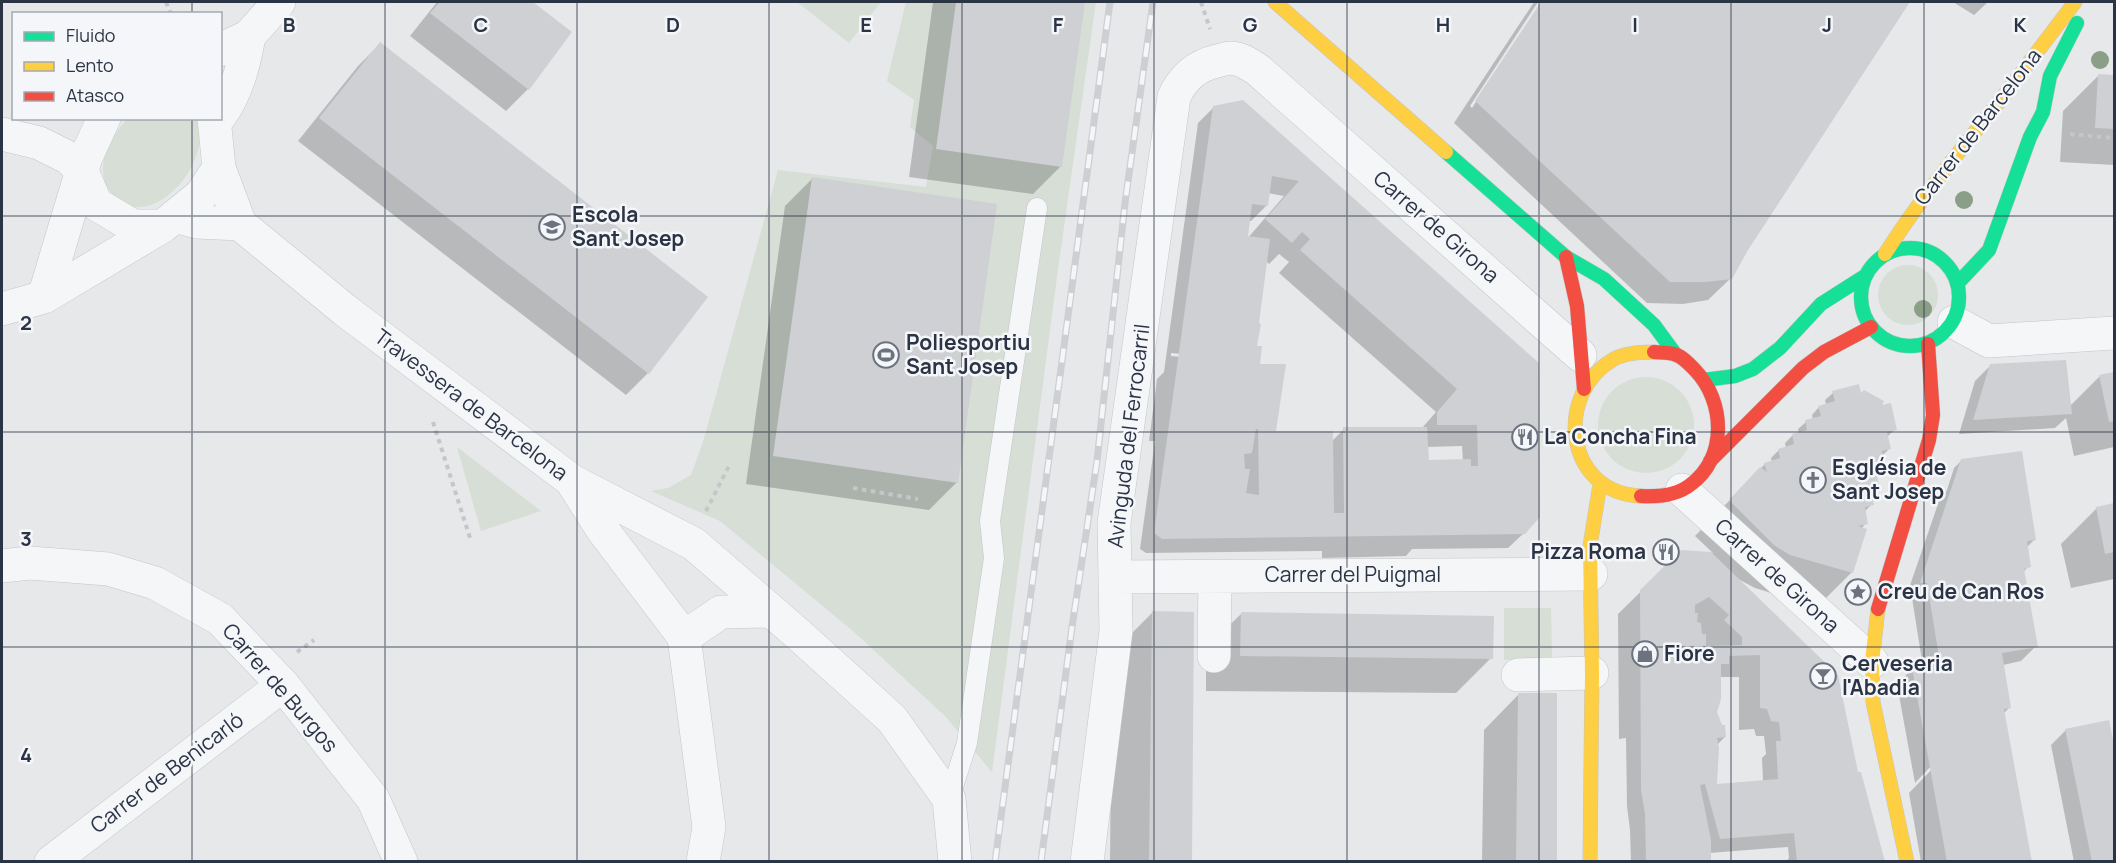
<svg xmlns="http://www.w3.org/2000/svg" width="2116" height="863" font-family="Manrope,sans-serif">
  <rect width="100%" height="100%" fill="#e6e8ea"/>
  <!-- green -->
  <path fill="#d6ded6" d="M797 2H881L849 43Z
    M906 2H1096L1058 269 992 772 945 716 853 631 720 521 651 491 668 488 691 475 703 442 778 170 926 187 933 146 910 127 914 100 887 81Z
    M127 119H197C211 153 173 211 133 207 127 207 118 201 114 196 91 172 108 140 127 119Z
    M1878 295a30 30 0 1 1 60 0a30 30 0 1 1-60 0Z
    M1598 425a48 48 0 1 1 96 0a48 48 0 1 1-96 0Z
    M457 447 541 511 481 531Z
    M1504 608H1551L1552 658 1504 660Z"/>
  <!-- shadow -->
  <path fill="#0003" fill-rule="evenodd" d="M437 2H530L570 32 528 89 506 111 410 36Z
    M933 2H1083L1061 166 1033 194 909 177Z
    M1534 2H1538L1470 106 1472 108 1542 2H1908L1747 249 1731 278 1708 300 1683 304 1647 303 1454 123Z
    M1953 2H1988L1974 15Z
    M380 44 648 373 626 395 298 141 358 66Z
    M2098 76 2114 77V165L2060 162 2063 111Z
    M1213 108 1538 364 1524 533 1508 548 1412 549 1406 556 1322 558V551L1146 553 1140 549 1155 441H1149L1157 379 1164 372 1198 123ZM1268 193 1284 196 1246 240 1248 221H1251L1266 206ZM1279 254 1289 262 1279 273 1436 412 1422 428 1344 429 1332 441 1274 433 1255 347 1266 261 1269 264ZM1171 353 1243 360V363L1171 356ZM1462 446 1463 461 1426 464V447Z
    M812 179 957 482 929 510 746 484 785 206Z
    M1991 365 2070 406 2100 376 2114 373V447L2074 456 2066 418 2055 428 1959 434 1975 381Z
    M1833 393 1860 395 1879 407 1895 429 1887 437 1890 448 1881 457 1884 468 1876 476 1878 486 1870 494 1872 504 1864 512 1866 523 1861 529 1852 572 1817 607 1755 588 1738 579 1857 774 1883 862H1786L1789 858 1788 847 1709 853 1710 862H1631L1630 830 1627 806 1626 738 1619 739 1618 614 1682 551 1713 553 1695 536 1760 469 1765 464 1772 462 1771 458 1779 450 1786 448 1785 443 1792 436 1799 434 1798 429 1806 422 1813 420 1812 415 1819 407 1826 405 1825 400ZM1720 677H1739V730L1754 729 1756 736H1764L1766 754 1762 758 1763 781 1715 785 1717 745 1725 737 1716 712Z
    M1962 460 2035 539 2027 547 2029 566 2023 572 2036 646 2021 661 2003 665 2009 708 2003 714 2030 862H1921L1909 793 1936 765 1934 763 1915 783 1897 684 1912 669 1923 667 1912 598 1906 597 1940 498 1947 490 1954 468Z
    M2114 505V579L2071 588 2061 544 2096 509Z
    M1152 613 1191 862H1110L1112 653Z
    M1241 614 1491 658 1456 693 1206 691V648Z
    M1518 695 1556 862H1482L1484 730Z
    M2108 721 2114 753V862H2074L2051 745 2066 730Z"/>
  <!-- building -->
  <path fill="#ced0d3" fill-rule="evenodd" d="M440 2H533L572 32 529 90 430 13Z
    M956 2H1085L1062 167 936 149Z
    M1541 2H1910L1748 250 1732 279 1706 282H1670L1475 101Z
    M380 42 708 297 649 374 319 118Z
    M2098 74 2114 75V129L2095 128Z
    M1243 100 1539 363 1540 517 1525 534 1162 539 1154 533 1213 106ZM1272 176 1299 181 1265 219 1292 243 1302 232 1310 239 1300 250 1457 389 1437 412V425H1477L1478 466H1471V459L1429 460 1427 427H1343L1344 513H1334L1333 431H1276L1286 364H1260L1262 346H1257L1261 324 1259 323 1270 239 1248 236 1252 204 1268 206ZM1256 429H1258L1259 495 1246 493 1250 469H1245L1244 454 1252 453Z
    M812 177 997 204 958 483 773 456Z
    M2066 360 2072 414 1973 420 1990 364Z
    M2114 372V421L2109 422 2099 375Z
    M1859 384 1861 393 1864 390 1884 401 1882 405 1891 403 1897 430 1887 432 1891 449 1882 451 1885 468 1876 470 1879 486 1870 489 1874 505 1865 507 1868 524 1858 526 1867 529 1853 573 1790 555 1775 546 1729 500 1760 467 1767 472 1764 463 1780 458 1778 449 1794 444 1792 434 1807 430 1805 420 1821 416 1818 406 1835 401 1832 391Z
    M2022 451 2036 540 2027 541 2031 567 2024 569 2038 647 2002 653 2011 708 2004 709 2032 862H1947L1912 668 1940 663 1927 583H1920L1961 459Z
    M2114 503V552L2105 554 2096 507Z
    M1681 550 1711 552 1838 675 1858 772H1861L1885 862H1797L1794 833 1720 839 1705 784 1700 785 1711 840V862H1646L1645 814 1641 790 1640 590ZM1709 597 1729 615 1724 620 1742 637V645L1706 646V634H1702L1701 623 1697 622 1698 613H1695V605ZM1760 655V708L1767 709 1771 721 1779 722 1781 741H1776L1778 779 1717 784 1719 748 1717 738 1726 737 1725 725H1722L1717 712 1721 699V664H1729V656Z
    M1152 611 1194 612 1192 862H1149Z
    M1241 612 1494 616 1493 659 1240 656Z
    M1518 693H1557V862H1516Z
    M2109 720 2114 745V862H2092L2065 729Z"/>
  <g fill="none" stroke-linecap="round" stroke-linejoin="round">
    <!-- lane casing -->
    <g stroke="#c4c6c8" stroke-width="21">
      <path id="lane" d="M949 799 967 743 994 558 990 521 1037 208"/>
    </g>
    <!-- street casing -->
    <g stroke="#c4c6c8" stroke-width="34">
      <path id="street" d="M220 50 249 36 279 2
        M220 116C237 92 244 65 249 36
        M2 134 39 143 69 158 82 171 96 204 133 226H163
        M219 168 240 224 346 311 571 480 602 529 684 637 709 827 703 862
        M175 216 197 222 240 224
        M44 297 86 157 104 118
        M2 309 44 297 163 226 201 195 219 168 214 118
        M1954 322 1989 341 2114 333
        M572 481 694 544 799 635 892 719 949 799 955 862
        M1682 490 1872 662
        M2 566 30 563 108 569 155 583 220 619 283 685 373 799 401 862
        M1115 577 1591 574
        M684 637 721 612 769 611
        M1214 656 1215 577
        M1518 675 1592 673
        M51 862 283 685
        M1087 862 1116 631 1114 523 1174 97C1183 77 1196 66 1217 61 1222 60 1227 58 1231 58 1242 59 1249 64 1258 70L1580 355"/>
    </g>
    <!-- fast casing -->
    <g stroke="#c4c6c8" stroke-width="15">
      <path id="fast" d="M1446 152 1566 257 1604 279 1654 325 1676 355
        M1861 297a49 49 0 1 1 98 0a49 49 0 1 1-98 0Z
        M1958 283 1989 250 2030 137 2043 112 2050 76 2077 23
        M1704 380 1735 376 1753 369 1780 348 1821 304 1865 276"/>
    </g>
    <!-- slow casing -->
    <g stroke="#c4c6c8" stroke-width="15">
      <path id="slow" d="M1275 2 1446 152
        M1885 254C1921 197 1964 146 2006 93 2029 63 2052 32 2075 2
        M1641 496C1564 493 1554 393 1614 359 1625 353 1641 352 1654 352
        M1878 609 1872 662 1873 702 1907 862
        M1590 862 1592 673 1590 546 1600 484"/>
    </g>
    <!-- jam casing -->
    <g stroke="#c4c6c8" stroke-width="15">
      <path id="jam" d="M1566 257 1577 306 1584 389
        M1710 461 1803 368 1824 352 1871 327
        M1641 496C1658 497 1676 496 1690 485 1728 458 1725 401 1695 370 1690 365 1684 358 1677 355 1670 352 1661 353 1654 352
        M1878 609 1929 440 1933 415 1928 344"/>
    </g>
    <!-- path -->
    <path stroke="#c5c6ca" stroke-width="4" stroke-dasharray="4.5 4.5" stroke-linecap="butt" d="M166 2 171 14
      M1201 2 1210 29
      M2070 134 2114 138
      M433 422 471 541
      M853 488 918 499
      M706 511 730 464
      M297 652 314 640"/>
    <!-- lane -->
    <use href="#lane" stroke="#f5f6f7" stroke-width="20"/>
    <!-- street -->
    <use href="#street" stroke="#f5f6f7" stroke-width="33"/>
    <!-- fast -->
    <use href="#fast" stroke="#16e098" stroke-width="14"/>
    <!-- slow -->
    <use href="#slow" stroke="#ffcf43" stroke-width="14"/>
    <!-- jam -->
    <use href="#jam" stroke="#f24e42" stroke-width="14"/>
    <!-- rail casing -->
    <g stroke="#cecfd2" stroke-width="7">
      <path id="rail" d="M995 862 1110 2
        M1041 862 1072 627 1097 461 1125 203 1153 2"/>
    </g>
    <!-- rail -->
    <use href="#rail" stroke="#f4f6f9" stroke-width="4.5" stroke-dasharray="14" stroke-linecap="butt"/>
  </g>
  <!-- trees -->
  <g fill="#8a9e88">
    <circle cx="2100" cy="60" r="9"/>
    <circle cx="1964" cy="200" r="9"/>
    <circle cx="1923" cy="309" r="9"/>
  </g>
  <!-- grid -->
  <path fill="none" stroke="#2b3445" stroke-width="1.5" stroke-opacity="0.55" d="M192 2V14M385 2V862M577 2V862M769 2V862M962 2V862M1154 2V862M1347 2V862M1539 2V862M1731 2V862M1924 2V862M192 118V862M2 216H2114M2 432H2114M2 647H2114"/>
  <!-- icons -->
  <defs>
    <g id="school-ring" transform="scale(1.35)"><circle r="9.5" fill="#f4f6f9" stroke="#6c737f" stroke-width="1.5"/><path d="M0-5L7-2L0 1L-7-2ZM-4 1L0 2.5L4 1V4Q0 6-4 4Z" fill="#6c737f"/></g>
    <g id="stadium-ring" transform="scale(1.35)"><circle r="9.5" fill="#f4f6f9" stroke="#6c737f" stroke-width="1.5"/><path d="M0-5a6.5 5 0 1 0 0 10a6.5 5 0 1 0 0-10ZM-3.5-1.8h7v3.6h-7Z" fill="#6c737f"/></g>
    <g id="restaurant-ring" transform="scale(1.35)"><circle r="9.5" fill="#f4f6f9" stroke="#6c737f" stroke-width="1.5"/><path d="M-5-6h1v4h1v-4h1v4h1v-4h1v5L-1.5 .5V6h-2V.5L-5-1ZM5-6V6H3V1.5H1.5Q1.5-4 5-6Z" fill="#6c737f"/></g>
    <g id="church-ring" transform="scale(1.35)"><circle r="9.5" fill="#f4f6f9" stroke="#6c737f" stroke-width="1.5"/><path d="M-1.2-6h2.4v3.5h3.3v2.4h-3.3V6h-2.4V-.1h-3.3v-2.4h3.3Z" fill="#6c737f"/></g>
    <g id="sight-ring" transform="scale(1.35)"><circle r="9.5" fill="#f4f6f9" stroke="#6c737f" stroke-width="1.5"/><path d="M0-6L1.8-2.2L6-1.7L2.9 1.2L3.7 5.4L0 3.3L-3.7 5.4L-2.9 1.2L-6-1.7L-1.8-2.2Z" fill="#6c737f"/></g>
    <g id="shop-ring" transform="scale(1.35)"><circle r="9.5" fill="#f4f6f9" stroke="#6c737f" stroke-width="1.5"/><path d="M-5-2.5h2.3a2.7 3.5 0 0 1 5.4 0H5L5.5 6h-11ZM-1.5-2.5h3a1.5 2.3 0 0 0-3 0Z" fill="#6c737f"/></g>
    <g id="bar-ring" transform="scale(1.35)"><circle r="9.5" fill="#f4f6f9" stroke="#6c737f" stroke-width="1.5"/><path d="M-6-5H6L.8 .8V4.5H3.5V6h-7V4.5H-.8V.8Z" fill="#6c737f"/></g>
  </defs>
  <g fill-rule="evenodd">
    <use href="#school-ring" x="552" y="227"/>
    <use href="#stadium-ring" x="886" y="355"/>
    <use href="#restaurant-ring" x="1525" y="437"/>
    <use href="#church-ring" x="1813" y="480"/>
    <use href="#restaurant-ring" x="1666" y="552"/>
    <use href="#sight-ring" x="1858" y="592"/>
    <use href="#shop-ring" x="1645" y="654"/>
    <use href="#bar-ring" x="1823" y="676"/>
  </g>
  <g text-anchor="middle" stroke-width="5" stroke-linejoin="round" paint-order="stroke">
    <!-- street labels -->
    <g font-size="21" fill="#2b3445" stroke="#f4f6f9">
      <text transform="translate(1978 127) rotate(-52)" y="7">Carrer de Barcelona</text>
      <text transform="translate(1436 227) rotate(41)" y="7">Carrer de Girona</text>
      <text transform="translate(471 405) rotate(37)" y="7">Travessera de Barcelona</text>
      <text transform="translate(1129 436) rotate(-83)" y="7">Avinguda del Ferrocarril</text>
      <text x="1353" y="582">Carrer del Puigmal</text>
      <text transform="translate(1777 576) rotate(42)" y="7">Carrer de Girona</text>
      <text transform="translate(280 688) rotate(49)" y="7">Carrer de Burgos</text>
      <text transform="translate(167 773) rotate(-37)" y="7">Carrer de Benicarló</text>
    </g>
    <!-- poi labels -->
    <g font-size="21" font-weight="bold" fill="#2b3445" stroke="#f4f6f9" text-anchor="start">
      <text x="572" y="222">Escola<tspan x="572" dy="24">Sant Josep</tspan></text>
      <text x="906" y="350">Poliesportiu<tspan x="906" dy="24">Sant Josep</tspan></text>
      <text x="1544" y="444">La Concha Fina</text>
      <text x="1832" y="475">Església de<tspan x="1832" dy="24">Sant Josep</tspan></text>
      <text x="1646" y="559" text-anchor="end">Pizza Roma</text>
      <text x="1878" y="599">Creu de Can Ros</text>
      <text x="1664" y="661">Fiore</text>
      <text x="1842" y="671">Cerveseria<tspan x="1842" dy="24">l'Abadia</tspan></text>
    </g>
  </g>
  <g font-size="20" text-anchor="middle" font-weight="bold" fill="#2b3445" stroke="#f4f6f9" stroke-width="5" stroke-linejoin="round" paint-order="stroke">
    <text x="289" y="32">B</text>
    <text x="481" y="32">C</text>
    <text x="673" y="32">D</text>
    <text x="866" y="32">E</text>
    <text x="1058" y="32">F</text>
    <text x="1250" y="32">G</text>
    <text x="1443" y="32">H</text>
    <text x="1635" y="32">I</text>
    <text x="1827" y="32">J</text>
    <text x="2020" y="32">K</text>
    <text x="26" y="330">2</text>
    <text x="26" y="546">3</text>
    <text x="26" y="762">4</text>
  </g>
  <!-- border -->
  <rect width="2116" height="863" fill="none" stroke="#2b3445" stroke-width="6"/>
  <!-- legend -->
  <rect x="12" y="12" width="210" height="108" fill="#f4f6f9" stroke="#a4a8b1" stroke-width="1.5"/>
  <rect x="24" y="32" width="30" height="9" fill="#16e098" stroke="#a4a8b1" stroke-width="1.5"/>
  <text x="66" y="42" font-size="18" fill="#2b3445">Fluido</text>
  <rect x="24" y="62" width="30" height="9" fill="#ffcf43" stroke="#a4a8b1" stroke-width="1.5"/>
  <text x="66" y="72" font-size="18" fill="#2b3445">Lento</text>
  <rect x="24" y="92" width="30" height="9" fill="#f24e42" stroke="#a4a8b1" stroke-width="1.5"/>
  <text x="66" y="102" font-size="18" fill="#2b3445">Atasco</text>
</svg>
